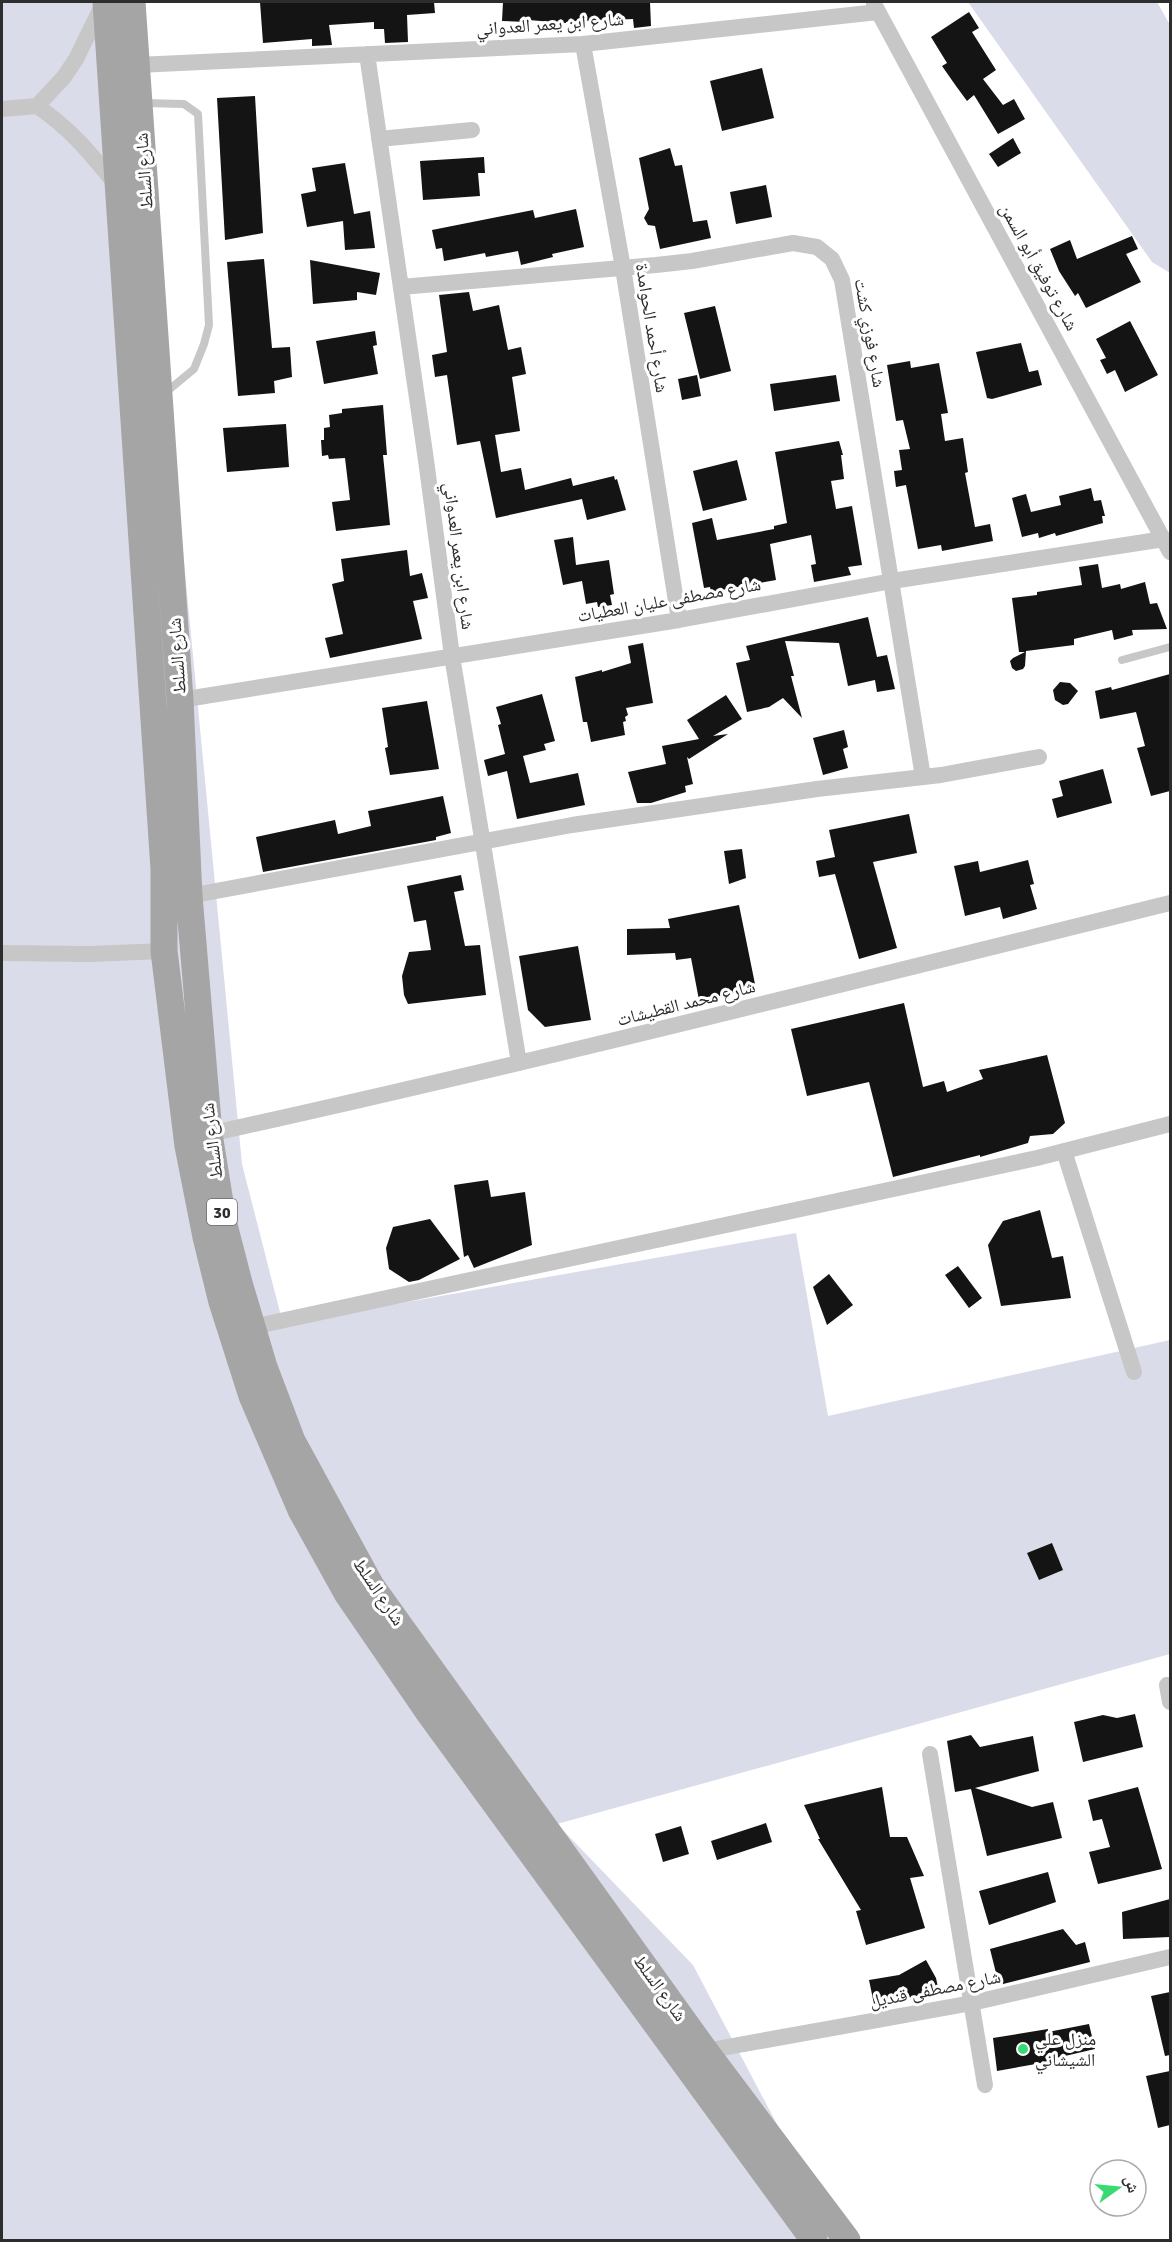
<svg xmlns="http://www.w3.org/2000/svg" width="1172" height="2242" font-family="Signika,'Noto Naskh Arabic',sans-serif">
  <rect width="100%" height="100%" fill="#fff"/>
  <!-- green -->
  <path fill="#dbdcea" d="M2 2H130L242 1164 283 1324 796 1233 828 1416 1170 1340V1654L557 1824 693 1965 838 2240H2Z
    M968 2H1157L1170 25V273L1152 262Z"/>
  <!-- building -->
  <path fill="#141414" d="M260 2H434L435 13 407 15 408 42 385 43 384 29H374V22L329 25 332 45 312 46V39L263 43Z
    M503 2H650L651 26 634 28 633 19 566 22V23L528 20 527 22 502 21Z
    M969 12 979 28 972 32 996 70 983 79 1003 105 1014 99 1025 119 998 134 974 95 967 101 956 86 942 66 947 63 931 37Z
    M762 68 774 118 722 131 710 81Z
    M255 96 263 233 225 240 217 98Z
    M1013 138 1021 153 998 167 989 154Z
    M670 148 675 166 682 165 693 222 707 220 711 238 660 249 655 226 648 225 644 218 649 209 639 158Z
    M484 157 485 173H478L480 196 423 200 420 161Z
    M345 163 354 214 370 211 375 248 345 250 343 221 307 227 301 194 316 191 312 168Z
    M766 185 772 217 736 224 730 192Z
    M576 209 584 247 552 254 553 257 521 265 518 251 486 257 485 253 444 261 442 248 436 249 432 230 533 210 535 218Z
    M1132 236 1138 249 1126 254 1141 282 1086 308 1078 293 1075 296 1059 271 1050 249 1070 240 1077 259Z
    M264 259 272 348 290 347 292 377 274 381 275 393 238 396 227 262Z
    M310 260 380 273 376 295 357 292V300L313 304Z
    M469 292 473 311 499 305 508 350 521 347 526 374 512 377 520 431 495 435 501 472 521 468 525 490 571 478 573 486 614 476 615 480 617 479 626 510 587 520 582 499 496 518 480 441 457 445 447 375 435 377 432 355 447 352 439 295Z
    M715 306 731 371 700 379 684 313Z
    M1130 321 1158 375 1125 392 1115 370 1107 374 1100 360 1106 358 1096 339Z
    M375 331 377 345 373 346 378 374 324 384 316 341Z
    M1021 343 1029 372 1038 370 1042 385 992 399 987 398 976 352Z
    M910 361 911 368 939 363 948 413 941 414 945 441 963 438 968 472 965 473 975 527 990 524 993 541 942 551 941 545 918 549 906 485 896 487 894 471 902 470 899 450 910 449 903 420 896 421 887 365Z
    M697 375 701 396 682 400 678 379Z
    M836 375 840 401 774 411 770 384Z
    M383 405 387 455H383L390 525 336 531 332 502 350 500 345 458 329 459 328 455 322 456 321 440H324V428L330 427 329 415 342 413V409Z
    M286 424 289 467 227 472 223 428Z
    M839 441 843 455H841L844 479 831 481 836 509 852 506 862 565 848 567 851 575 814 582 811 565 816 564 811 535 770 544 776 580 711 592 710 587 704 588 692 523 712 518 717 540 774 529V526L787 523 775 452Z
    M737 460 747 500 703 511 693 471Z
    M1091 488 1094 501 1101 500 1105 516H1102L1103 523 1056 536 1055 533 1039 538 1038 533 1022 537 1012 498 1026 494 1031 512 1061 505 1059 496Z
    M573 537 576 565 609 560 614 594 610 595 612 605 598 607 597 602 586 604 582 581 563 585 554 540Z
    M407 550 410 576 422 573 428 598 413 601 422 639 330 658 325 638 343 634 332 584 344 581 341 559Z
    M1098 564 1102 588 1120 584 1121 589 1145 582 1150 604 1157 603 1167 629 1132 630 1133 635 1114 640 1112 630 1074 639V645L1026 651 1025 666 1023 669 1016 671 1012 668 1010 661 1013 658 1025 652H1019L1012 598 1037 595V592L1082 585 1079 567Z
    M868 617 877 657 887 655 895 689 877 692 875 680 848 686 839 643 785 641 794 676H791L802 718 783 698 769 707 747 712 736 663 750 660 746 646Z
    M643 643 653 703 626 708 628 715 625 717 626 721 623 722 625 735 591 742 587 722H583L575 677 602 670V672L631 663 628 646Z
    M1170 674V791L1151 796 1137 748 1145 746 1136 712 1100 719 1095 691 1111 687 1112 690Z
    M1060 682 1070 683 1078 691 1068 704 1063 705 1055 700 1053 690Z
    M542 694 555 741 544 744 546 750 523 756 530 783 578 773 585 805 517 819 507 771 488 776 484 760 505 754 498 725 501 724 496 707Z
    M726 695 742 719 713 736 728 734 689 759 687 757 693 784 685 786 686 792 651 803H637L628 772 666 764 662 746 699 739 687 720Z
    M427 701 439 769 390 775 385 748 388 747 382 708Z
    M844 730 848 747 843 749 848 768 823 775 813 738Z
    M1103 769 1112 803 1057 818 1052 799 1063 796 1059 781Z
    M443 796 451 833 436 837V840L263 872 256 837 335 820 338 834 371 826 368 811Z
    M909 814 917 853 873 862 897 948 859 959 835 874 819 877 816 861 835 857 829 830Z
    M742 849 746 878 729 884 724 851Z
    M1028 860 1034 884 1030 885 1037 909 1003 919 1000 907 965 916 954 866 978 861 980 872Z
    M461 875 464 890 454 892 465 946 480 945 486 995 408 1004 404 995 402 976 409 952 431 950 426 920 414 922 407 886Z
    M739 905 756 989 699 1000 691 958 676 960 675 953 627 955V929L670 928 668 919Z
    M578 946 591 1020 545 1027 528 1010 519 956Z
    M904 1003 923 1087 944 1081 947 1092 983 1079 979 1070 1047 1055 1065 1123 1053 1134 1030 1136 1028 1143 980 1157V1155L893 1177 869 1082 807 1096 791 1029Z
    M488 1180 491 1197 525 1192 532 1245 474 1268 468 1255 464 1257 454 1185Z
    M1040 1210 1052 1258 1063 1256 1071 1298 1001 1306 988 1245 1003 1221Z
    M430 1219 460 1259 419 1280 409 1282 389 1269 386 1248 393 1227Z
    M958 1266 982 1298 969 1308 945 1275Z
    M829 1274 853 1305 827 1325 813 1287Z
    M1052 1543 1063 1570 1039 1580 1027 1553Z
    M1135 1714 1143 1747 1083 1762 1074 1722 1103 1715 1117 1718Z
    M971 1735 980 1747 1033 1736 1039 1771 975 1788 1032 1807 1053 1802 1062 1838 987 1856 971 1789 955 1792 947 1741Z
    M882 1787 890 1837H907L924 1876 910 1878 925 1928 866 1945 856 1911 861 1910 818 1839H820L804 1805Z
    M1138 1787 1162 1869 1098 1884 1089 1852 1110 1847 1102 1819 1093 1821 1088 1800Z
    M766 1823 772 1842 717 1860 711 1841Z
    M681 1826 689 1854 663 1862 655 1834Z
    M1048 1872 1056 1902 989 1925 979 1891Z
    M1170 1899V1937L1123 1939 1122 1912Z
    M1063 1929 1076 1945 1085 1942 1090 1962 999 1985 990 1949Z
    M926 1960 936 1978 939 1992 874 2004 869 1980 899 1975Z
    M1170 1992V2055L1165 2056 1151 1996Z
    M1089 2024 1095 2049 1052 2059 1053 2061 997 2071 993 2038 1048 2029V2032Z
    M1170 2071V2125L1158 2128 1146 2076Z"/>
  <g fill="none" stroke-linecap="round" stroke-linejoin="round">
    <!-- lane -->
    <path stroke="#c7c7c7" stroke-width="8" d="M143 103 184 104 198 114 209 325 204 344 194 369 165 393
      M1122 660 1170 647"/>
    <!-- street -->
    <path stroke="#c7c7c7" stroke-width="16" d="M874 4 1170 552
      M583 44 623 268 679 620
      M367 54 426 460 452 656 519 1063
      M137 65 583 44 878 12
      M37 106 64 77 76 59 104 2
      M2 109 37 106C72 130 90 153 117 186
      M379 139 472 130
      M401 287 656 265 692 261 793 243 817 247 832 259 842 280 923 777
      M180 700 679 620 892 581 1164 539
      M189 896 572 825 817 789 941 775 1039 757
      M2 953 89 954 164 951
      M209 1134C531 1063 851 982 1170 903
      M1064 1151 1134 1372
      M252 1327 1037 1158 1170 1124
      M1167 1685 1170 1702
      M930 1754 985 2085
      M705 2051 972 2003 1170 1957"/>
    <!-- primary -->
    <path stroke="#a5a5a5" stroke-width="27" d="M106 2 164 869V951L188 1146 206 1237 222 1302 252 1396 301 1510 347 1593 430 1714 814 2240
      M132 2 180 700 189 896 209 1134 223 1221 239 1283 264 1367 292 1441 371 1586 705 2051 847 2240"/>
  </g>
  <!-- markers -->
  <circle fill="#38da71" stroke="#fff" stroke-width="2" cx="1023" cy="2049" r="6"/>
  <g text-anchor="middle" stroke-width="6" stroke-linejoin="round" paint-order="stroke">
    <!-- shield labels -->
    <rect fill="#fff" stroke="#6c6c6c" stroke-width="1.5" x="207" y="1199" width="30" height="26" rx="4.5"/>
    <g font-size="16" font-weight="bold" fill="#2d2d2d">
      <text x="222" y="1218">30</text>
    </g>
    <!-- street labels -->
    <g font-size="18" fill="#2d2d2d" stroke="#fff">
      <text transform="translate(550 24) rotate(-4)" y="6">شارع ابن يعمر العدواني</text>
      <text transform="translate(144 171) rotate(-94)" y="6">شارع السلط</text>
      <text transform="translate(1039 267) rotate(61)" y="6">شارع توفيق أبو السمن</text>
      <text transform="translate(652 328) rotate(81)" y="6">شارع أحمد الحوامدة</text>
      <text transform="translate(870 333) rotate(80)" y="6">شارع فوزي كشت</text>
      <text transform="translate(459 556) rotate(83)" y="6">شارع ابن يعمر العدواني</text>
      <text transform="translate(669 600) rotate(-10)" y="6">شارع مصطفى عليان العطيات</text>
      <text transform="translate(177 656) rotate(-94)" y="6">شارع السلط</text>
      <text transform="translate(686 1003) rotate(-14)" y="6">شارع محمد القطيشات</text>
      <text transform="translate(212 1141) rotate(-97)" y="6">شارع السلط</text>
      <text transform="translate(379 1592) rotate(56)" y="6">شارع السلط</text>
      <text transform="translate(660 1988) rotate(54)" y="6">شارع السلط</text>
      <text transform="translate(935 1989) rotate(-11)" y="6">شارع مصطفى قنديل</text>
    </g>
    <!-- poi labels -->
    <g font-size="18" fill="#2d2d2d" stroke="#fff" text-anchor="start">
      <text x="1035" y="2045">منزل علي<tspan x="1035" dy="21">الشيشاني</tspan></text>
    </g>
  </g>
  <!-- border -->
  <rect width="1172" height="2242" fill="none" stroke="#2d2d2d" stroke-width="6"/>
  <!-- north arrow -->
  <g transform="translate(1118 2188) rotate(75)"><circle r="28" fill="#ffffff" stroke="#ababab" stroke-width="1.5"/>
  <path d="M0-4.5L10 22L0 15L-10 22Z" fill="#38da71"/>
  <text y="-9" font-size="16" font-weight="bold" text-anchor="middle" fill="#2d2d2d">ش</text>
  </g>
</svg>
